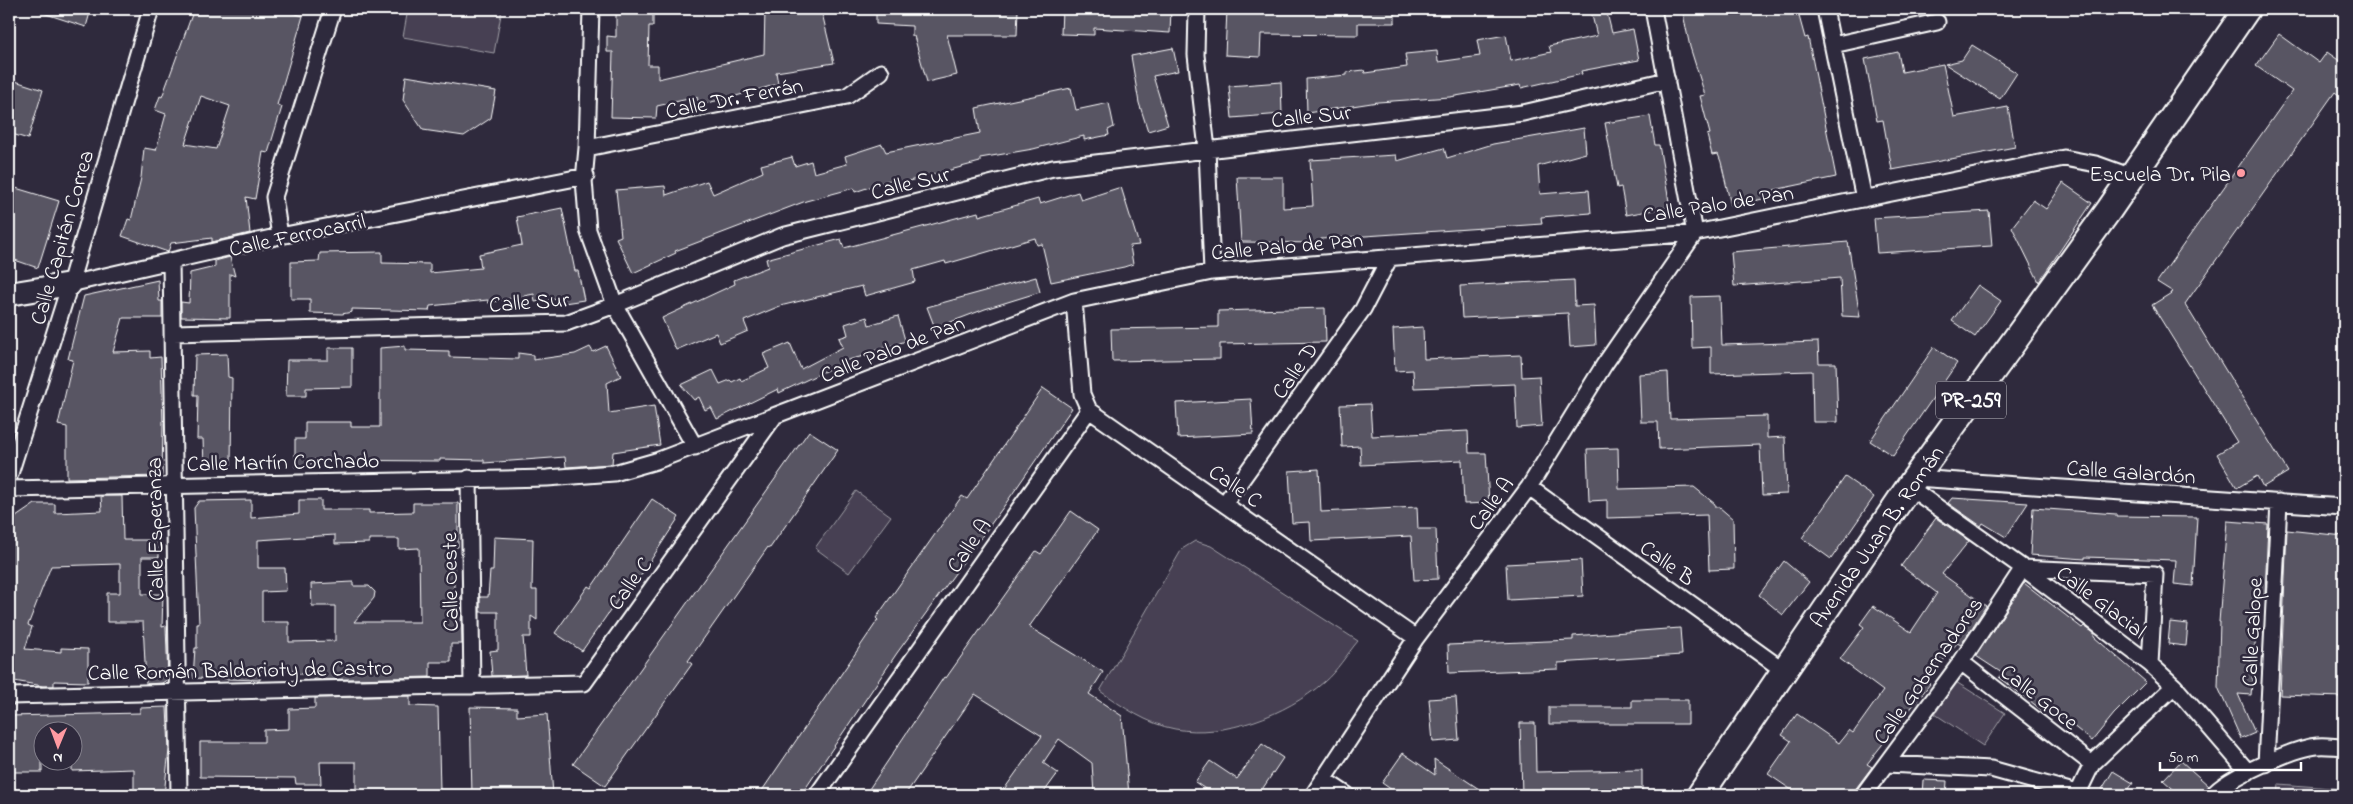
<svg xmlns="http://www.w3.org/2000/svg" width="2353" height="804" font-family="'Indie Flower',sans-serif">
  <rect width="100%" height="100%" fill="#2f2a3d"/>
  <filter id="ink" filterUnits="userSpaceOnUse"><feTurbulence type="fractalNoise" baseFrequency=".02" numOctaves="2"/><feDisplacementMap in="SourceGraphic" scale="10" xChannelSelector="R" yChannelSelector="G"/><feConvolveMatrix kernelMatrix="1 2 1 2 8 2 1 2 1" color-interpolation-filters="sRGB"/></filter>
  <g filter="url(#ink)">
    <!-- green -->
    <path fill="#464152" stroke="#a2a0a8" d="M408 9H502L494 53 403 37Z
      M856 491 891 516 849 573 815 548Z
      M1195 541 1211 546 1358 641C1347 654 1337 671 1324 682 1286 715 1225 738 1175 729 1147 724 1123 707 1100 691L1182 549Z
      M1956 682 2005 713 1983 746 1935 714Z
      M2279 784 2344 789V795H2278Z"/>
    <!-- building -->
    <path fill="#595564" stroke="#fff" fill-rule="evenodd" d="M41 9H91L86 27 40 12Z
      M194 9H279L303 16 277 105 282 107 268 153 263 152 255 199 246 197 250 233 212 242V238L171 243 168 252 122 236 128 219 131 220 141 178 144 148 156 150 166 114 155 110 160 96 162 97ZM201 96 230 106 216 149 185 144Z
      M616 9H653V26H649L648 65H658V79L764 54 765 9H821L834 63 776 72 778 84 736 96 699 105 697 97 657 106 656 118 611 117 613 52H607V36L616 37Z
      M876 9H1018L1017 35H947L957 75 927 82 914 36H912V26L876 24Z
      M1062 9H1171L1170 33 1094 28V35L1061 34Z
      M1227 9H1395V23H1358V35L1261 34 1260 57 1225 55Z
      M1602 9H1606L1612 33 1633 29 1639 60 1581 71 1582 74 1521 88 1520 85 1450 97 1378 102 1307 113 1306 79 1347 75V72L1364 70 1365 73 1407 67 1405 54 1437 51 1438 62 1480 56 1477 40 1506 35 1511 61 1551 52 1549 46 1597 36 1591 11Z
      M1682 9H1797L1805 38 1808 37 1836 177 1774 190 1776 196 1731 206 1721 162 1718 154 1712 155 1707 135 1710 134 1700 96 1705 95 1690 47Z
      M2279 34 2319 63 2327 52 2344 64V99L2335 92 2185 304 2288 472 2263 487 2257 476 2237 488 2217 454 2237 442 2152 305 2173 292 2157 282 2292 91 2256 66Z
      M1972 45 2017 73 2000 99 1945 64 1962 60Z
      M1173 48 1178 71 1153 76 1168 125 1148 131 1139 103 1131 56Z
      M1898 52 1902 72 1943 64 1954 117 2008 107 2015 147 1892 170 1883 120 1877 121 1865 59Z
      M406 76 496 91 491 118 464 136 423 130 403 100Z
      M9 79 43 90 28 139 9 133Z
      M1281 82 1282 114 1232 118 1229 86Z
      M1071 88 1076 110 1109 103 1114 127 1108 130 1109 135 1084 140V136L1033 149 980 158V162L894 185 893 179 855 192 854 188 806 201 675 251 676 253 633 273 616 238 621 236 616 190 665 186 666 195 707 181 713 194 763 172 761 165 792 157 795 166 811 161 814 173 847 164 845 156 882 144 886 152 980 133 976 108Z
      M1650 116 1655 145H1659L1670 207 1626 215 1621 187 1617 188 1605 123Z
      M1584 128 1586 153 1538 166 1540 194 1589 190 1591 213 1541 217 1542 224 1321 239 1322 243 1241 242 1237 177H1283V208L1313 206 1310 160 1396 155 1397 161 1444 148 1447 158 1493 144Z
      M2063 183 2092 203 2039 282 2012 227 2033 200 2046 209Z
      M9 186 59 201 38 268 9 258Z
      M1121 187 1139 245 1130 246 1133 264 1124 267 1051 282 1042 244 1037 245 1035 238 946 264 945 261 913 270 915 282 865 296 862 286 780 306 744 321 748 331 720 343 716 333 676 350 662 318 735 284 734 280 768 267 766 259 841 239 844 248 978 212 979 216 1038 199 1040 204 1078 192 1081 200Z
      M562 208 575 271H578L584 300 564 303 563 297 535 302 534 294 488 303V300L430 306 429 311 352 309V312L342 314 310 313V299H291V262L319 261 320 253 382 252V263L430 264V273L481 268 479 254 522 245 517 217Z
      M1989 211 1992 246 1877 253 1874 218Z
      M1848 242 1860 317 1842 316 1840 278 1734 286 1731 252Z
      M230 257 235 276 230 274V318L181 317V302L189 303 190 273 215 267V261Z
      M1036 277 1040 292 985 309 935 328 927 307Z
      M158 280 159 301H162V318H123L113 352 150 351V358L161 357 163 424 162 476 67 478V427L58 425 73 360 68 359 84 296Z
      M1574 280 1575 306 1594 305 1596 345 1570 347 1568 313 1462 318 1460 286Z
      M1978 285 2001 301 1975 337 1952 321Z
      M1720 296 1722 345 1818 342 1819 363H1836L1838 422H1813L1812 371 1711 374V347L1692 348 1691 297Z
      M1325 308 1326 342 1220 344V359L1112 361 1111 329 1218 327V311Z
      M898 316 905 340 903 342 871 352 872 354 848 360 779 393 778 389 717 419 711 407 705 410 699 397 694 400 681 385 713 370 720 384 730 380 732 382 740 378 741 381 769 368 763 354 790 343 801 369 843 347 839 338 848 335 845 324 867 317 869 325Z
      M1423 327 1424 359 1521 355 1522 377 1539 376 1542 426 1517 428 1515 384 1414 388 1413 370 1395 371 1393 329Z
      M405 346V350L449 351V357L518 359V353L533 355V360L575 354 590 347 593 352 606 346 621 376 607 383 609 413 654 406 660 445 613 452 612 464 566 467 565 457 484 463V460L440 459V461L311 460V467H295V439H305V422H351V427H380V348Z
      M1934 347 1957 363 1893 456 1870 441Z
      M328 348H352V387L306 388V396H286L287 360H328Z
      M227 354 228 377 232 378 231 465 204 466 203 439H197L198 395H194L195 355Z
      M1668 372 1670 419 1767 416V438L1785 437 1787 494 1762 495 1760 445 1659 449 1658 422H1641L1639 374Z
      M1043 388 1072 408 1004 506 897 653 801 795H759L878 620 876 618 962 496 967 499Z
      M1251 399 1253 434 1178 438 1176 403Z
      M1370 404 1372 436 1468 431 1469 453H1486L1489 503 1464 504 1462 460 1361 465 1360 446 1342 447 1340 405Z
      M809 431 838 450 770 548 768 547 688 661 692 664 605 786 573 764Z
      M1618 448 1619 489 1694 487 1715 504V507H1719L1733 519 1734 569 1709 570 1707 515 1607 518V500L1589 501 1587 449Z
      M1319 469 1321 512 1417 507 1418 529H1436L1438 579 1414 580 1411 536 1311 541 1310 522 1292 523 1289 471Z
      M1845 477 1874 497 1831 559 1802 538Z
      M101 496H122L123 540H159V557H142V594H163L162 627 166 626 168 679 162 683 146 684 143 622H107V593H120V564L51 566 28 625 32 627 25 649 61 652V648L88 649V682L54 681V686H43L14 681 12 687H9V540L16 517 35 504H55V513L102 511Z
      M1952 498 2028 503 2006 537 1983 523 1981 526 1948 503Z
      M652 499 679 517 624 601 619 598 582 651 555 633 588 586 591 588Z
      M251 500V518L299 514V500H321V510H369V513L413 512V503H458V547H454V597H461L462 644H451V662H430V677L314 680V674H293V670L260 671V680L193 678 195 648H197V624H199L194 508 199 501ZM335 535V544L369 543V539H399V549L419 548 420 622H354L374 598 375 592 369 586H353V582L311 584 312 606H335V641L289 642V622H262V592L286 591 285 568H258V540Z
      M2033 508 2116 514V516L2197 517 2193 586 2174 584 2176 560 2085 557V559L2030 555Z
      M1071 511 1098 530 1029 627 1103 672 1089 694 1122 716 1129 795H1094L1092 763 1059 739 1043 763 1058 773 1042 795H1000L1042 736 975 694 905 795H865L944 677 946 678 1036 551 1041 554Z
      M1936 518 1969 541 1942 574 1986 606 1961 645 1957 643 1927 682 1930 684 1867 764 1872 767 1851 795H1799L1768 774 1791 741 1782 735 1797 714 1839 743 1849 730 1853 733 1883 691 1840 659 1864 627 1860 624 1873 606 1911 632 1937 593 1901 566Z
      M2227 521 2268 524 2265 595H2259L2251 695 2238 694 2255 733 2241 739 2218 687 2220 622H2219Z
      M2287 530 2344 536V697L2280 695Z
      M494 537 533 539 532 590H537V620L531 616V637H523L526 675 492 676 490 651 498 650V612H480V597H488L490 571H493Z
      M1581 560 1583 596 1508 600 1506 564Z
      M1784 561 1809 582 1783 615 1759 595Z
      M2024 583 2082 628 2084 626 2094 633V637L2146 682 2114 714 2092 741 2047 705 2043 711 1999 677 2002 673 1976 656Z
      M2170 622 2188 624 2186 646 2168 644Z
      M1680 628 1682 655 1558 663V669L1449 673 1448 645 1573 640V636Z
      M410 696V706L438 707 440 791 387 793V795L356 794V762H320L321 784H296L295 778 200 777V742H264V730L289 729V709L315 708V698Z
      M1456 697 1459 740 1433 742 1429 699Z
      M1632 700H1688V724H1549V707H1632Z
      M167 707 169 750 164 795H145V792H134V769L72 771V732H42V772H13V760L9 761V716L140 713V708Z
      M470 707 517 708V716L547 714 553 795H472Z
      M1520 723H1535L1536 772 1642 770V795H1522Z
      M1262 744 1283 758 1259 794 1261 795H1214L1195 782 1210 761 1237 779Z
      M1403 753 1435 775 1434 759 1488 795H1399L1382 783Z
      M2181 761 2209 786 2200 795H2180L2163 780Z
      M2113 771 2133 783 2125 795H2113L2102 789Z
      M1923 780 1947 781 1946 795H1922Z"/>
    <g fill="none" stroke-linecap="round" stroke-linejoin="round">
      <!-- street casing -->
      <g stroke="#fff" stroke-width="19">
        <path id="street" d="M591 9 587 148 584 180 588 230 615 305 695 447
          M1197 9 1196 55 1207 149 1212 272
          M1825 9 1864 199
          M1833 45 1937 22
          M587 148 847 96 881 72
          M280 236 274 197 333 9
          M171 262 179 795
          M70 284 280 236 586 176
          M1074 301 1082 394 1089 410
          M173 333 566 323 615 305 782 236 1053 168 1523 113 1667 80
          M1089 410 1416 638
          M9 477 70 284 151 9
          M469 478 472 686
          M1915 478 2344 507
          M1529 487 1783 670
          M1909 487 2023 568 2150 664 2174 686 2248 772
          M9 489 547 478 614 473 656 461 1074 301 1212 272 1695 233 2064 158 2096 164 2132 177
          M1225 503 1363 309 1390 257
          M1961 662 2092 764
          M9 696 584 683 774 417
          M1886 764 1991 769 2077 793
          M2266 764 2279 502
          M1323 779 1347 795
          M817 795 1089 410
          M1313 795 1416 638 1529 487 1604 365 1695 233 1653 9
          M1863 795 1961 662 2023 568 2155 574 2150 664
          M2077 795 2092 764 2174 686
          M2213 795C2226 778 2295 748 2317 746 2326 745 2336 747 2344 747"/>
      </g>
      <!-- secondary casing -->
      <g stroke="#fff" stroke-width="26">
        <path id="secondary" d="M9 294 70 284"/>
      </g>
      <!-- primary casing -->
      <g stroke="#fff" stroke-width="29">
        <path id="primary" d="M1700 795 1915 478 2109 210 2247 9"/>
      </g>
      <!-- street -->
      <use href="#street" stroke="#2f2a3d" stroke-width="15"/>
      <!-- secondary -->
      <use href="#secondary" stroke="#2f2a3d" stroke-width="22"/>
      <!-- primary -->
      <use href="#primary" stroke="#2f2a3d" stroke-width="25"/>
    </g>
  </g>
  <!-- markers -->
  <circle fill="#ff9aa2" stroke="#2f2a3d" stroke-width="2" cx="2241" cy="173" r="5"/>
  <g text-anchor="middle" stroke-width="5" stroke-linejoin="round" paint-order="stroke">
    <!-- shield labels -->
    <rect fill="#2f2a3d" stroke="#c1bfc5" stroke-width="1" x="1936" y="381.5" width="70" height="37" rx="4"/>
    <g font-size="21" font-weight="bold" fill="#fff">
      <text x="1971" y="407">PR-259</text>
    </g>
    <!-- street labels -->
    <g font-size="22" fill="#fff" stroke="#2f2a3d">
      <text transform="translate(734 97) rotate(-11)" y="8">Calle Dr. Ferrán</text>
      <text transform="translate(1311 115) rotate(-6)" y="8">Calle Sur</text>
      <text transform="translate(910 182) rotate(-14)" y="8">Calle Sur</text>
      <text transform="translate(1718 203) rotate(-9)" y="8">Calle Palo de Pan</text>
      <text transform="translate(297 234) rotate(-12)" y="8">Calle Ferrocarril</text>
      <text transform="translate(61 237) rotate(-74)" y="8">Calle Capitán Correa</text>
      <text transform="translate(1287 245) rotate(-5)" y="8">Calle Palo de Pan</text>
      <text transform="translate(529 301) rotate(-4)" y="8">Calle Sur</text>
      <text transform="translate(892 348) rotate(-21)" y="8">Calle Palo de Pan</text>
      <text transform="translate(1294 370) rotate(-55)" y="8">Calle D</text>
      <text transform="translate(283 461) rotate(-1)" y="8">Calle Martín Corchado</text>
      <text transform="translate(2131 471) rotate(4)" y="8">Calle Galardón</text>
      <text transform="translate(1236 485) rotate(35)" y="8">Calle C</text>
      <text transform="translate(1490 503) rotate(-53)" y="8">Calle A</text>
      <text transform="translate(154 529) rotate(-91)" y="8">Calle Esperanza</text>
      <text transform="translate(1876 536) rotate(-55)" y="8">Avenida Juan B. Román</text>
      <text transform="translate(968 545) rotate(-55)" y="8">Calle A</text>
      <text transform="translate(1668 562) rotate(36)" y="8">Calle B</text>
      <text transform="translate(449 582) rotate(-91)" y="8">Calle Oeste</text>
      <text transform="translate(629 583) rotate(-54)" y="8">Calle C</text>
      <text transform="translate(2102 601) rotate(37)" y="8">Calle Glacial</text>
      <text transform="translate(2251 632) rotate(-87)" y="8">Calle Galope</text>
      <text transform="translate(240 669) rotate(-1)" y="8">Calle Román Baldorioty de Castro</text>
      <text transform="translate(1927 670) rotate(-55)" y="8">Calle Gobernadores</text>
      <text transform="translate(2040 696) rotate(38)" y="8">Calle Goce</text>
    </g>
    <!-- poi labels -->
    <g font-size="22" fill="#fff" stroke="#2f2a3d" text-anchor="end">
      <text x="2231" y="181">Escuela Dr. Pila</text>
    </g>
  </g>
  <!-- margin -->
  <rect width="2353" height="804" fill="none" stroke="#2f2a3d" stroke-width="30"/>
  <rect x="15" y="15" width="2323" height="774" fill="none" stroke="#fff" stroke-width="2" filter="url(#ink)"/>
  <!-- north arrow -->
  <g transform="translate(58 746) rotate(181)"><circle r="24" fill="#2f2a3d" stroke="#827f8b"/>
  <path d="M0-4L9 19L0 12L-9 19Z" fill="#ff9aa2"/>
  <text y="-8" font-size="14" font-weight="bold" text-anchor="middle" fill="#ffffff">N</text>
  </g>
  <!-- scale -->
  <path d="M2160 762v8h141v-8" fill="none" stroke="#ffffff" stroke-width="2.5"/>
  <text x="2168" y="762" font-size="15" fill="#ffffff" stroke="#2f2a3d" stroke-width="4" paint-order="stroke">50 m</text>
</svg>
